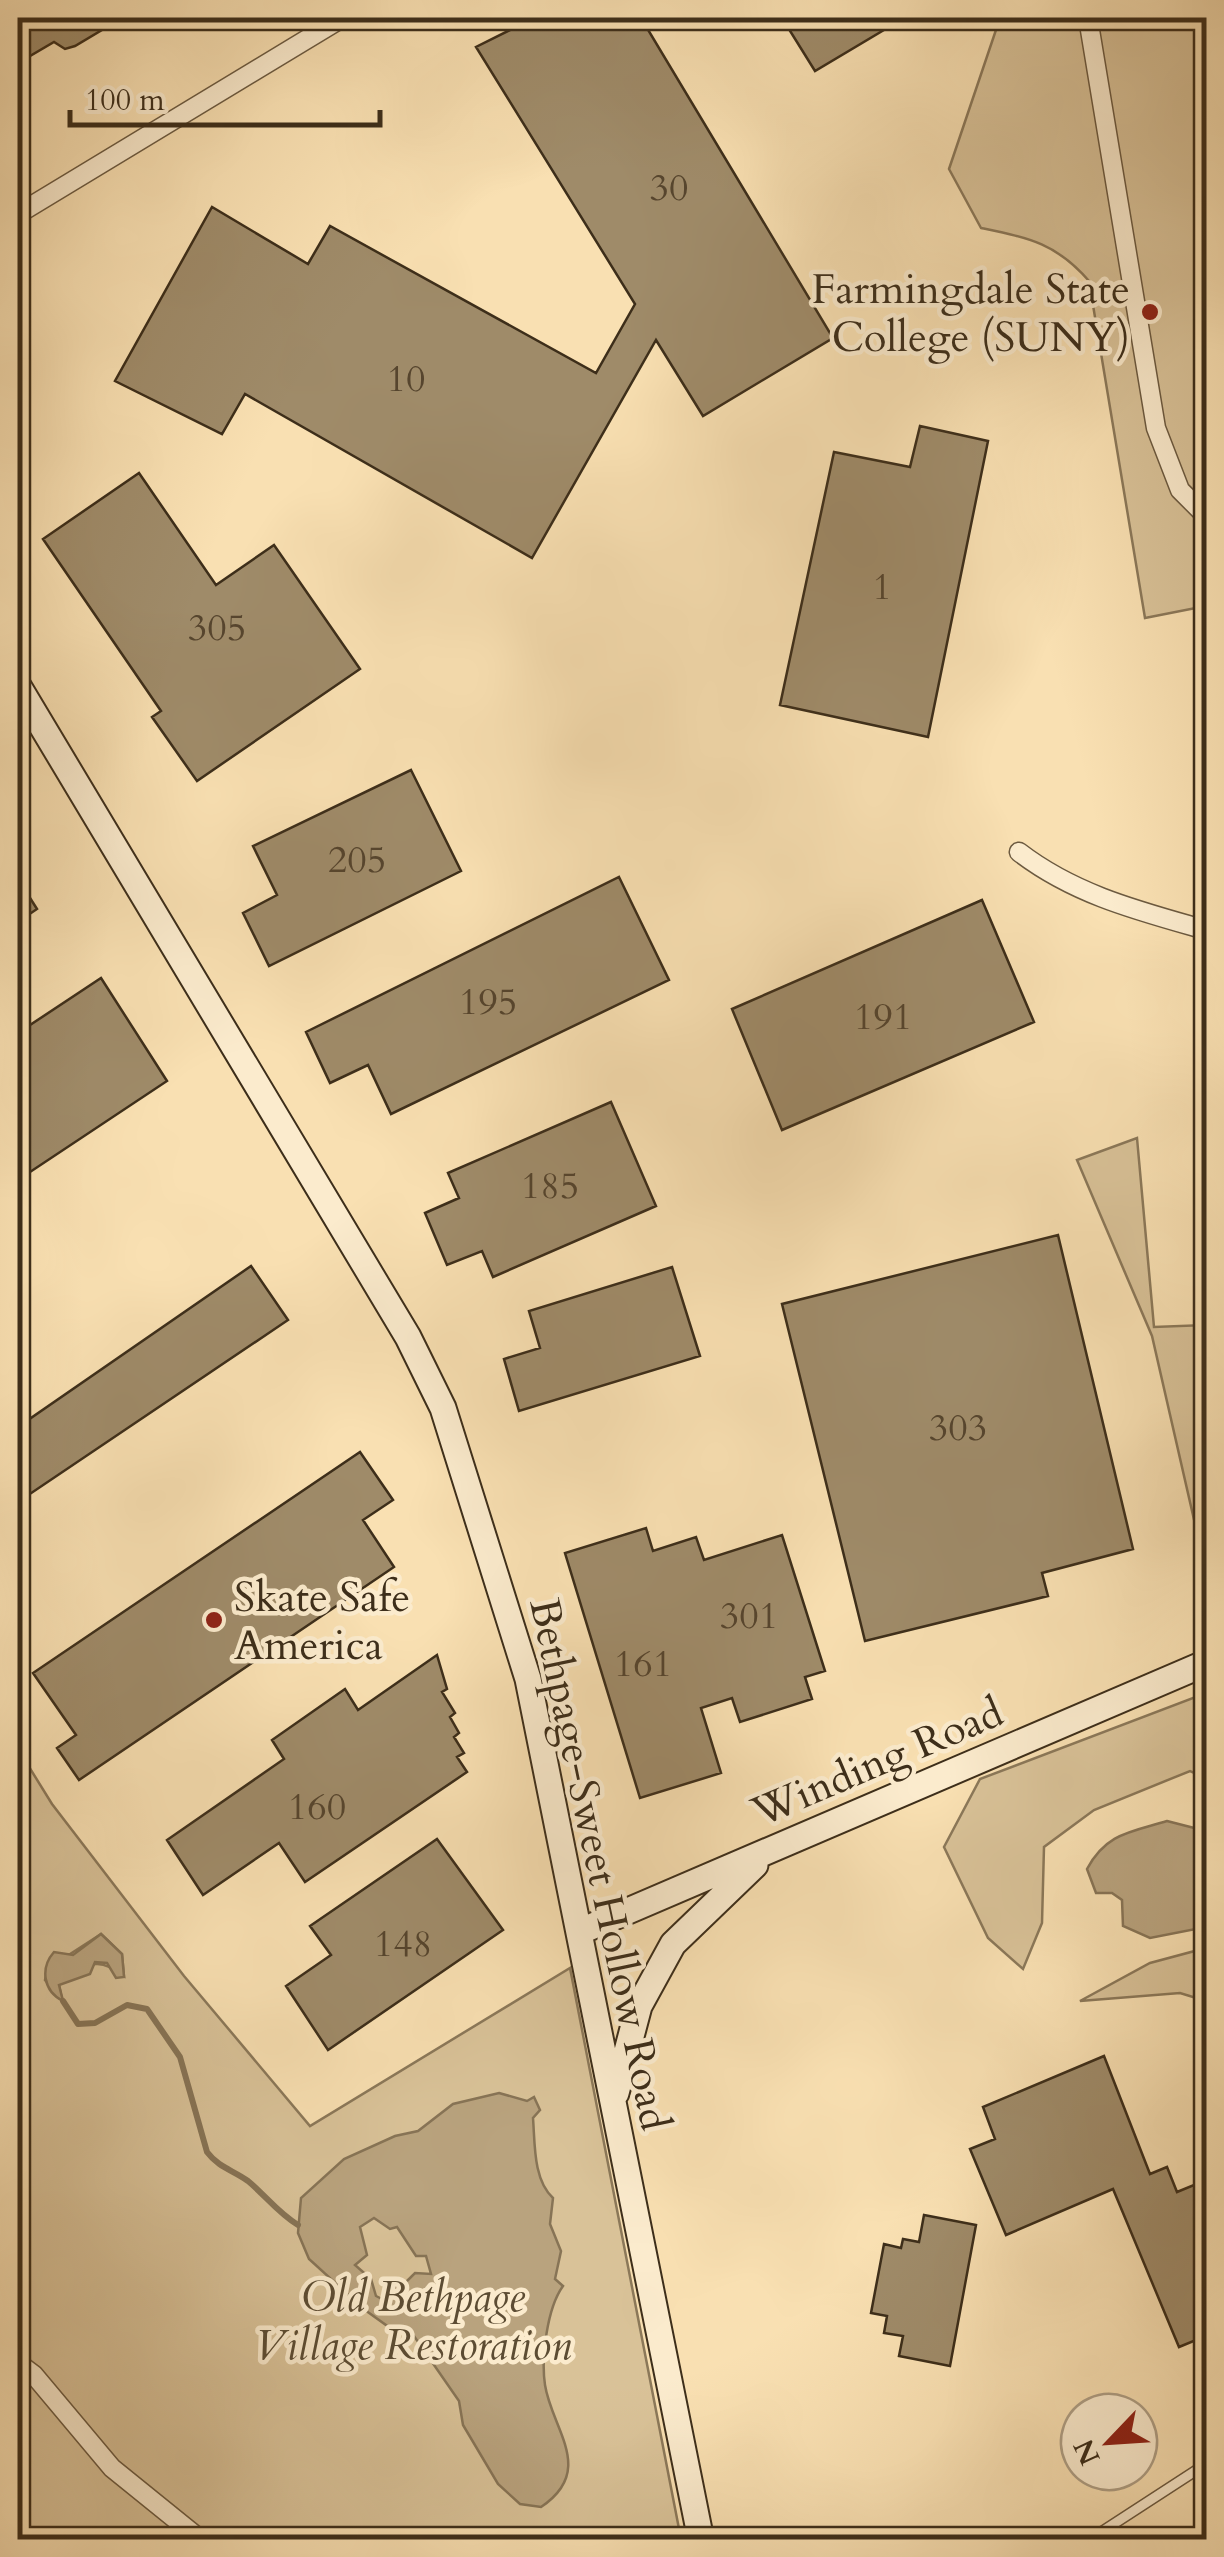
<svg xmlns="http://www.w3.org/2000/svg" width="1224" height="2557" font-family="Cardo,serif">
  <rect width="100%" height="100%" fill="#f9e0b2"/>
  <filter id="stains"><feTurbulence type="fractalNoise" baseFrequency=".002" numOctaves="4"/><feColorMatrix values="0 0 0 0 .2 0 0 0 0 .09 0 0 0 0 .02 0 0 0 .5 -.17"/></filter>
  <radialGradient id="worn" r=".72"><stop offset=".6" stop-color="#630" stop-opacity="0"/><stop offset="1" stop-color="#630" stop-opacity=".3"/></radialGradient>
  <!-- green -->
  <path fill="#d9c298" stroke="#8b7859" stroke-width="2.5" fill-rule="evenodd" d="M1000 18H1206V606L1145 618 1089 281C1056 243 1029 238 981 228L949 169Z
    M1137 1138 1154 1327 1206 1325V1572L1152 1336 1077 1160Z
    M1206 1693V1778L1190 1771 1094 1810 1044 1847 1042 1923 1023 1969 988 1938 944 1847 980 1779Z
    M18 1749 52 1804 184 1976 310 2126 570 1968 681 2539H18ZM101 1934 122 1954 124 1976C94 1953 87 1967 59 1985L62 1999 45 1980 47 1969Z
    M1206 1948V2001L1180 1993 1080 2001 1150 1963Z"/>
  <!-- water -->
  <path fill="#b9a37e" stroke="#877456" stroke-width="2.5" fill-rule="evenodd" d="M1167 1821 1206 1831V1927L1150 1938 1123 1926 1122 1900 1112 1893H1096L1087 1869C1106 1833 1131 1832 1167 1821Z
    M101 1934 122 1954 124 1977 116 1978 107 1963 95 1962 90 1974 59 1985 63 2001C43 1991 40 1968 54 1952L73 1955Z
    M499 2093 527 2101 534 2097 540 2110 533 2118C535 2143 533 2180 553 2198L550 2224 561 2251 555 2279 563 2286C547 2308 541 2358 545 2385 552 2430 596 2470 541 2507L520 2504 498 2484 463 2425 459 2401 414 2336 393 2330 365 2310 309 2259 298 2233 301 2198 344 2159 395 2136 418 2131 453 2104ZM374 2218 390 2229 397 2227 416 2256H426L431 2274 415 2273 406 2282 395 2283 382 2299 376 2296 371 2279 355 2265 367 2255 360 2227Z"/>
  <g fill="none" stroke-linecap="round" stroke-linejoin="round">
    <!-- stream -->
    <path stroke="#877456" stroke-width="6" d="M63 2001 78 2024 95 2023 127 2005 147 2009 180 2057 207 2152C219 2168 233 2170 248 2181 265 2195 278 2213 298 2225"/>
  </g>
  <!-- building -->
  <path fill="#9f8b69" stroke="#3d2e1a" stroke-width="2.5" d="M18 18H122L75 46 65 49 54 42 18 63Z
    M534 18H641L833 338 703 416 656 340 532 558 245 394 222 434 115 381 212 207 308 264 330 226 596 373 635 304 476 47Z
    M782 18H904L815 71Z
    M920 426 988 441 928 737 780 705 834 452 910 467Z
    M139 473 216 585 274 545 360 669 197 781 152 717 161 711 43 539Z
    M411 770 461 871 269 966 243 913 277 895 253 846Z
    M619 877 669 980 391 1114 368 1065 330 1083 306 1032Z
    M18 879 37 909 18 922Z
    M982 900 1034 1022 782 1130 732 1009Z
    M101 978 167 1081 18 1180V1033Z
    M611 1102 656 1206 493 1277 482 1251 447 1265 425 1213 459 1198 448 1173Z
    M1058 1235 1133 1549 1042 1573 1048 1596 865 1641 782 1304Z
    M251 1266 288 1320 18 1502V1427Z
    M672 1267 700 1356 519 1411 504 1359 540 1348 529 1311Z
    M360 1452 393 1500 363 1520 394 1567 79 1780 57 1748 76 1735 33 1673Z
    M646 1528 653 1551 696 1537 704 1560 782 1535 825 1671 805 1677 812 1699 740 1722 732 1698 701 1708 721 1773 640 1798 565 1553Z
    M437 1655 447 1689 442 1692 455 1713 450 1717 459 1733 454 1737 464 1753 457 1757 467 1772 305 1882 279 1843 203 1895 167 1840 284 1759 272 1740 345 1689 358 1710Z
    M437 1839 503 1930 328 2050 286 1986 331 1955 310 1926Z
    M1104 2056 1150 2174 1167 2167 1177 2192 1206 2180V2336L1179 2347 1113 2189 1006 2235 970 2149 995 2139 983 2107Z
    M924 2215 976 2225 950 2366 899 2356 903 2336 884 2333 887 2316 871 2313 884 2244 901 2248 903 2239 919 2242Z"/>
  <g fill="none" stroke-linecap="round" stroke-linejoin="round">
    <!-- lane casing -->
    <g stroke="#6c5a40" stroke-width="12">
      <path id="lane" d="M1089 2540 1206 2464"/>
    </g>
    <!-- street casing -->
    <g stroke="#6c5a40" stroke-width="21">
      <path id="street" d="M1088 18 1156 428 1180 490 1206 516
        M18 214 342 18
        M1019 852C1075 895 1139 911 1206 930
        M18 2363 34 2375 112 2468 201 2540"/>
    </g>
    <!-- secondary casing -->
    <g stroke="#3d2e1a" stroke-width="29">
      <path id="secondary" d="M18 686 408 1337 443 1408 528 1679 701 2540
        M579 1932 1206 1663
        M616 2093 639 2006 673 1944 755 1865"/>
    </g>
    <!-- lane -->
    <use href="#lane" stroke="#fbebcd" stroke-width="9"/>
    <!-- street -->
    <use href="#street" stroke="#fbebcd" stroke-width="18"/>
    <!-- secondary -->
    <use href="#secondary" stroke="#fbebcd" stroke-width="25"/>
  </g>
  <!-- markers -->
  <g fill="#8f2418" stroke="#fbebcd" stroke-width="4">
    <circle cx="1150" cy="312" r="10"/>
    <circle cx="214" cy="1620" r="10"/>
  </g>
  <g text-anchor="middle" stroke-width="9" stroke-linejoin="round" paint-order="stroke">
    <!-- number labels -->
    <g font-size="38" fill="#56452e">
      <text x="669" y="200">30</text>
      <text x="406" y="391">10</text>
      <text x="882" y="599">1</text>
      <text x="217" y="640">305</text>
      <text x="357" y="872">205</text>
      <text x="488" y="1014">195</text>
      <text x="883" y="1029">191</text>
      <text x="550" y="1198">185</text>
      <text x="958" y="1440">303</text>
      <text x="749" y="1628">301</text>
      <text x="643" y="1676">161</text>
      <text x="317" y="1819">160</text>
      <text x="403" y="1956">148</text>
    </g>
    <!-- poi labels -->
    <g font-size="42" fill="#3d2e1a" stroke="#fbebcd" text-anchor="end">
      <text x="1130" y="303">Farmingdale State<tspan x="1130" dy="48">College (SUNY)</tspan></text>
      <text x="234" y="1611" text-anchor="start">Skate Safe<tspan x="234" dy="48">America</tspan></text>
    </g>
    <!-- street labels -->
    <g font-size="42" fill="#3d2e1a" stroke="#fbebcd">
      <text transform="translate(877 1761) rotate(-23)" y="15">Winding Road</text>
      <text transform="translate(601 1864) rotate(78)" y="15">Bethpage-Sweet Hollow Road</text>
    </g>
    <!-- park labels -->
    <g font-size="42" font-style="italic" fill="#5c4c33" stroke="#fbebcd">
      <text x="413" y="2311">Old Bethpage<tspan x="413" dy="48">Village Restoration</tspan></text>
    </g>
  </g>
  <!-- margin -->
  <rect width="1224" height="2557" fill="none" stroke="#f9e0b2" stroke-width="60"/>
  <rect x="20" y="20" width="1184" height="2517" fill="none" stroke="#3d2e1a" stroke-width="5"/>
  <rect x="30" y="30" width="1164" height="2497" fill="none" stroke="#3d2e1a" stroke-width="2.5"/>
  <!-- north arrow -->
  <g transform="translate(1109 2442) rotate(245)"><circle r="48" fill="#fbebcd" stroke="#af9f85" stroke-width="2.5"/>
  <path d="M0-8L18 38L0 25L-18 38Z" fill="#8f2418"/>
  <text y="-15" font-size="28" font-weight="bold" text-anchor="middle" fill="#3d2e1a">N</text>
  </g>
  <!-- scale -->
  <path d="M70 110v15h310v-15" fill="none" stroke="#3d2e1a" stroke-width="5"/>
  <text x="85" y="110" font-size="30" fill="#3d2e1a" stroke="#fbebcd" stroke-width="8" paint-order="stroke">100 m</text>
  <rect width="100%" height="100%" filter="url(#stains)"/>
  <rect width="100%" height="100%" fill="url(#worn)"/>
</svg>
